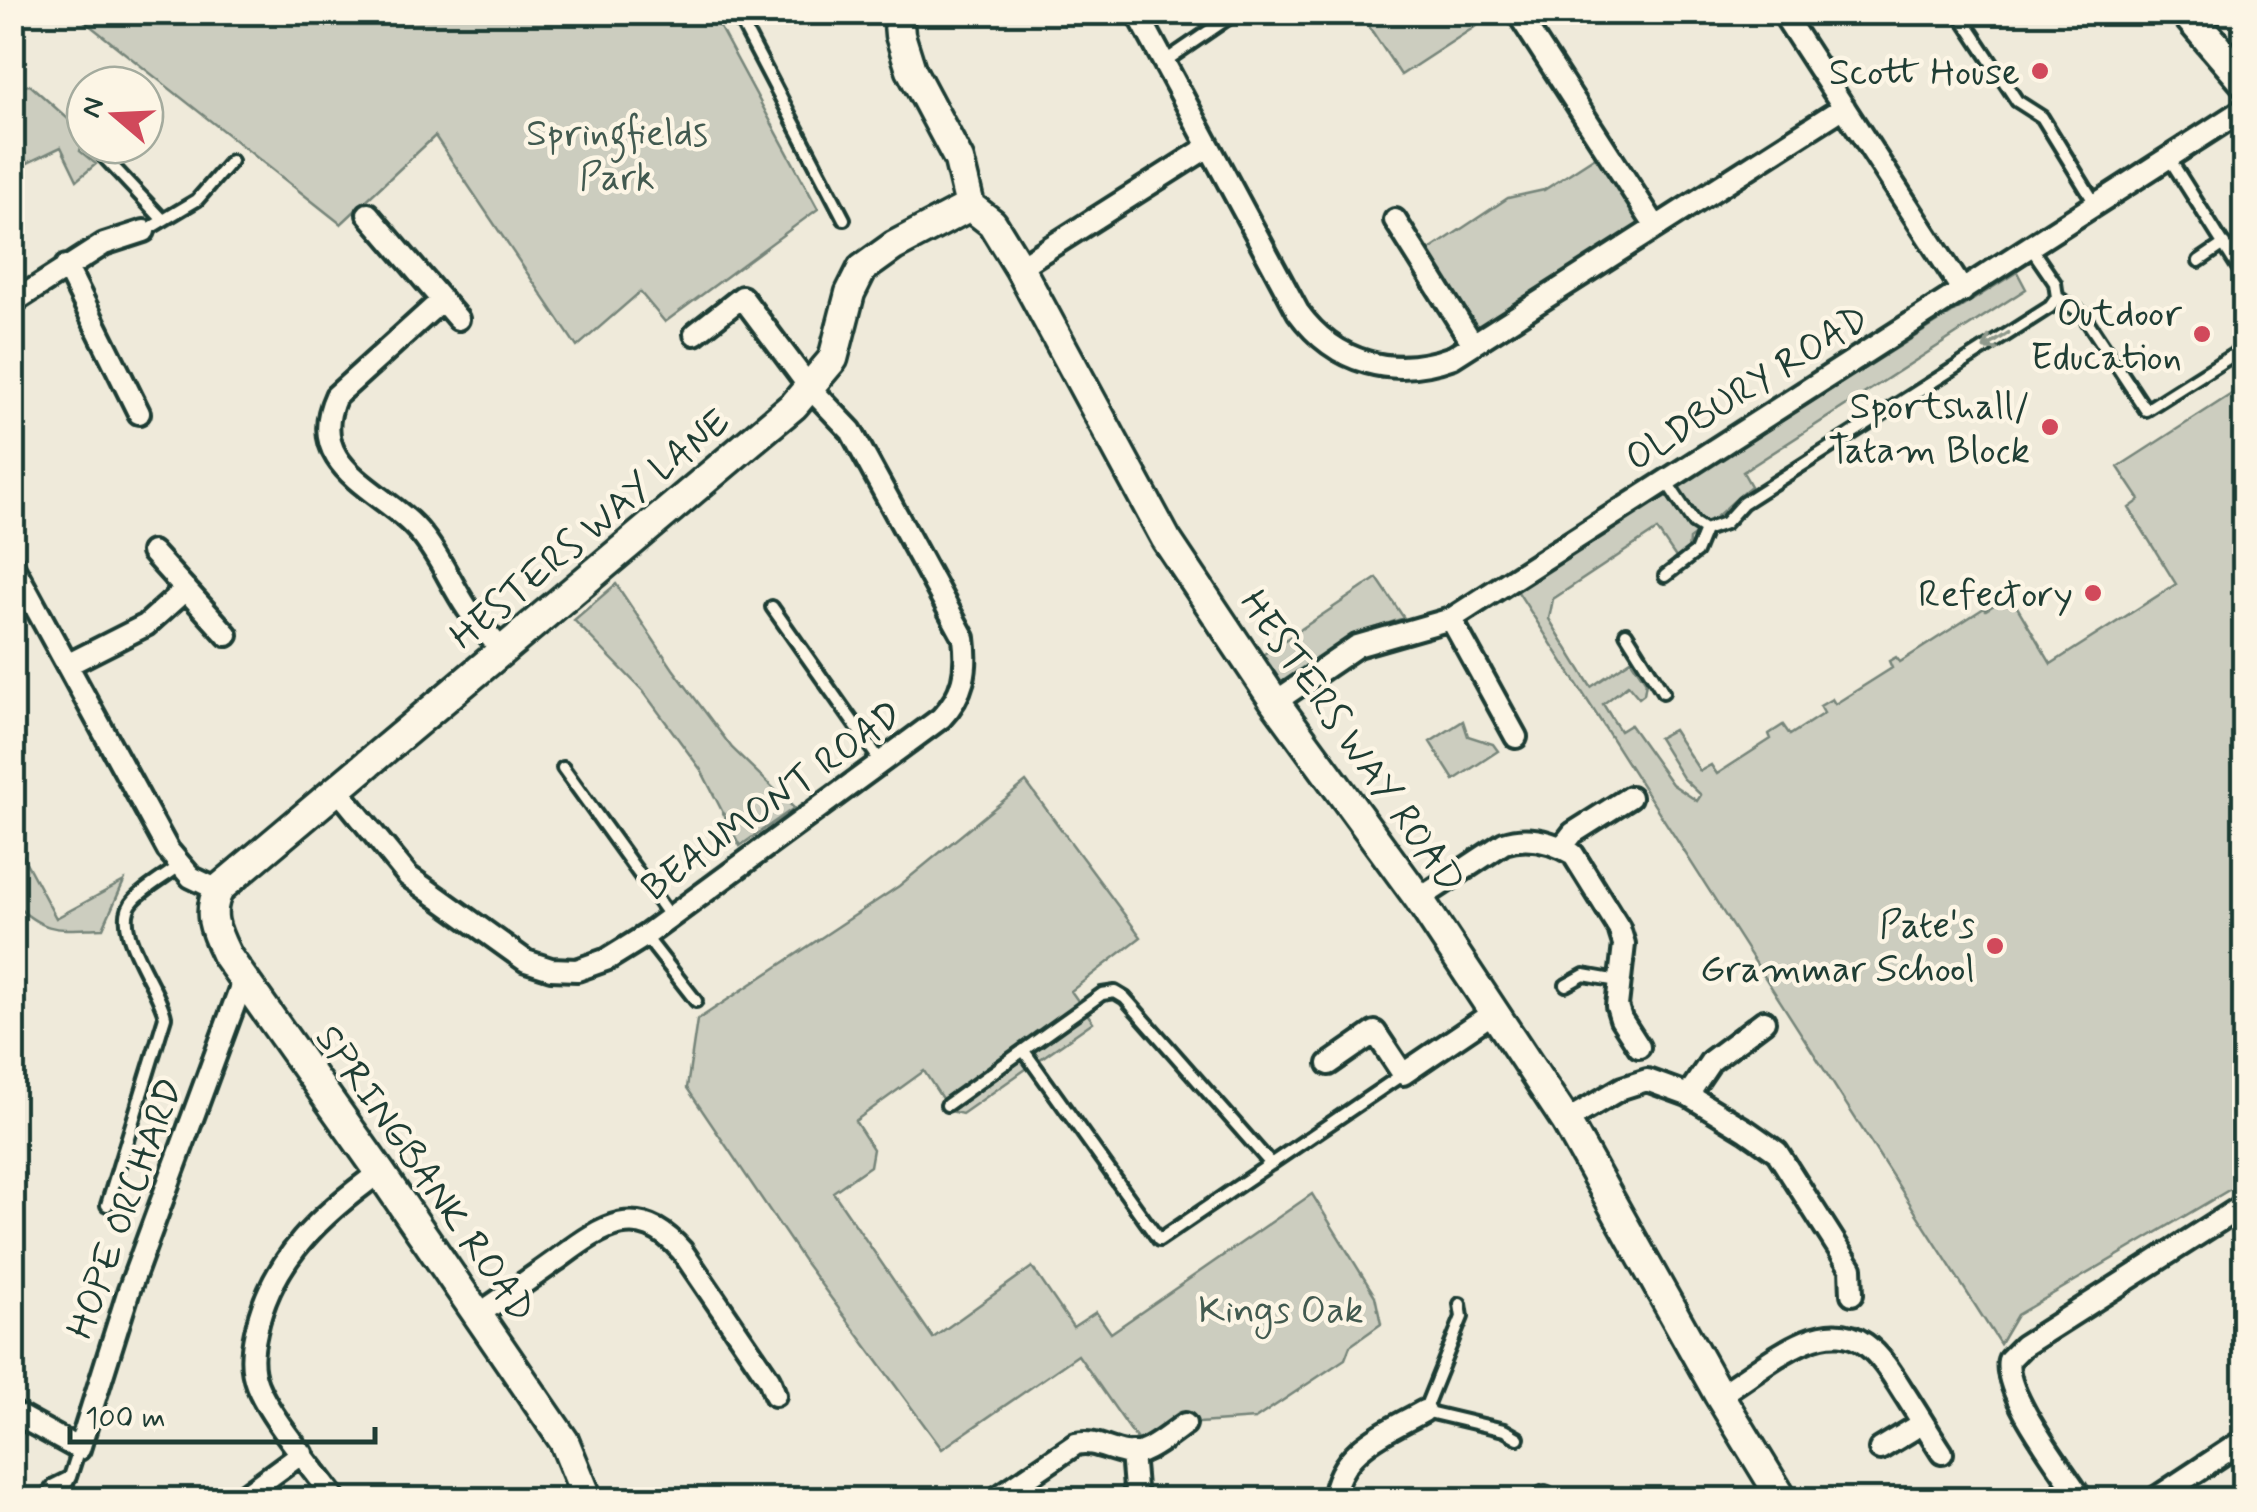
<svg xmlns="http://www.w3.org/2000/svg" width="2257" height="1512" font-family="Mynerve,sans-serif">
  <rect width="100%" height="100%" fill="#efeada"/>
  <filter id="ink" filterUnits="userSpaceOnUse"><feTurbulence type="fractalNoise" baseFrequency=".01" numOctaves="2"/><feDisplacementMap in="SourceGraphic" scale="20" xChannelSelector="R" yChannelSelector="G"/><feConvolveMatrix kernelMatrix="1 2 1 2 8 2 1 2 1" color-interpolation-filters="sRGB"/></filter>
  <g filter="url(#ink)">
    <!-- green -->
    <path fill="#cccdbf" stroke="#76857a" stroke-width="2.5" d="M74 13H712L818 209 665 322 640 292 577 347 435 136 341 224Z
      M1360 13H1496L1401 75Z
      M30 85 85 134 80 151 96 164 77 180 61 147 13 170V87Z
      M1606 150 1656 227 1473 344 1419 257 1508 198 1544 190Z
      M2017 272 2026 289 1743 472 1751 486C1729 504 1713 522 1689 539L1688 552 1677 559 1657 530 1553 599 1549 619 1591 687 1631 660 1646 682 1644 694 1639 698 1628 685 1603 704 1620 731 1630 725 1672 784 1697 801 1701 795 1683 778 1658 738 1673 730 1700 771 1711 765 1717 774 1771 739 1769 734 1783 725 1790 735 1824 713 1820 706 1832 699 1835 704 1892 668 1889 661 1896 657 1900 662 1984 608 1986 610 2010 595 2051 664 2176 584 2129 508 2140 500 2118 467 2244 386V1181L2017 1315 2000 1344 1516 589Z
      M1377 578 1404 618 1360 633 1281 685 1261 656Z
      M616 584 673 669 732 748 794 808 740 846 701 770 643 691 574 620Z
      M1463 721 1468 736 1493 744 1498 751 1454 780 1430 742Z
      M1026 782 1141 937 1071 991 1093 1022 962 1114 950 1111 924 1071 855 1121 873 1149 870 1166 833 1192 933 1338 1032 1267 1073 1327 1096 1312 1111 1333 1312 1194 1375 1296 1381 1324 1350 1346 1345 1359 1255 1419 1185 1424 1145 1451 1078 1355 942 1449 806 1264 687 1088 697 1020 899 886Z
      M13 838 56 918 124 881 103 928C59 929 47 935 13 903Z"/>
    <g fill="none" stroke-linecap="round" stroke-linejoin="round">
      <!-- lane casing -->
      <g stroke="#1f3d34" stroke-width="18">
        <path id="lane" d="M736 12 844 219
          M1958 12 2017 101 2042 117 2096 205
          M1164 62 1237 12
          M93 145 163 220
          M2169 158 2244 277
          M145 231 197 200 231 161
          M2228 252 2244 241
          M2199 261 2224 244
          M2057 297 2082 313 2146 410 2244 348
          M1666 481 1694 523 1705 530 1725 523 1743 503 2050 307 2057 297 2055 283 2031 248
          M1665 576 1696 552 1705 530
          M772 607 881 762
          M1626 633 1663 692
          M563 768 670 917
          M646 937 696 1001
          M1566 985 1584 975 1618 981
          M1024 1051 1159 1240 1403 1074
          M947 1105 1102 994 1115 992 1125 998 1271 1164
          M107 1205 165 1017C159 985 108 927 134 900 146 887 165 877 179 866
          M1460 1304 1462 1317 1424 1411 1504 1430 1518 1438
          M42 1500 54 1485 68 1478
          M58 1500 70 1477 79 1449"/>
      </g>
      <!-- street casing -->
      <g stroke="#1f3d34" stroke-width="28">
        <path id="street" d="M1137 12 1298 312C1336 364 1393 379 1453 357L1844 107
          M1517 12 1656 227
          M1782 12 1963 291
          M368 214 458 319
          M1395 220 1473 344
          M66 266 139 413
          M1019 267 1208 147
          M442 300 336 396C302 470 387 490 422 535 440 557 451 584 467 608 478 623 490 636 502 651
          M12 303 104 244 144 231
          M152 552 227 635
          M12 564 168 850 191 877 218 890
          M1451 619 1516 737
          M69 664 146 625 186 589
          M1275 702 1357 646 1451 619 2244 109
          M337 789 408 876 526 961 551 969 577 970 608 959 645 936 941 718C964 694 968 670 964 638L851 431 810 388 742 297 695 334
          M1562 847 1573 833 1630 797
          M1419 899 1504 843C1528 835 1551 841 1573 854L1619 928 1624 944 1617 1006 1621 1019 1639 1047
          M1329 1064 1375 1032 1403 1074 1494 1012
          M1688 1095 1711 1061 1764 1021
          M1566 1121 1622 1088 1647 1080 1688 1095 1747 1131 1777 1152 1851 1268 1852 1294
          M479 1314C504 1297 530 1279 555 1261 599 1229 636 1198 682 1251L769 1379 775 1395
          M1719 1395C1747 1378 1775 1354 1806 1341 1858 1320 1879 1353 1904 1393 1917 1413 1929 1433 1942 1453
          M12 1412 79 1449 129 1290 244 978
          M1880 1449 1923 1423
          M1132 1453 1136 1500
          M238 1500 302 1453
          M336 1500C314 1469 270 1418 257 1385 250 1367 252 1350 256 1332 271 1259 323 1213 380 1172
          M994 1500 1076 1444C1099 1438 1118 1459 1142 1452 1156 1447 1172 1433 1185 1424
          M1333 1500C1339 1449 1385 1433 1424 1411
          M1541 1500 1545 1497 1547 1500
          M2082 1500C2063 1470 2002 1393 2009 1360L2023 1346 2244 1205
          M2153 1500 2244 1440"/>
      </g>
      <!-- secondary casing -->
      <g stroke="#1f3d34" stroke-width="35">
        <path id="secondary" d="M898 12 900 35 911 70 959 160 970 206 992 223 1019 267 1166 539 1275 702 1419 899 1566 1121 1719 1395 1783 1500
          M588 1500 564 1441 380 1172 227 956C216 933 205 913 220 888L794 405 833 359 850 293 862 269 894 246 970 206"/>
      </g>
      <!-- primary casing -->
      <g stroke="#1f3d34" stroke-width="38">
        <path id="primary" d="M2186 12 2244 80"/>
      </g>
      <!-- lane -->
      <use href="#lane" stroke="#fcf5e5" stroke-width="10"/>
      <!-- street -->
      <use href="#street" stroke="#fcf5e5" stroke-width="20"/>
      <!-- secondary -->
      <use href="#secondary" stroke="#fcf5e5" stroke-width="28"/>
      <!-- primary -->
      <use href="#primary" stroke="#fcf5e5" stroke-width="30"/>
    </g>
    <!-- one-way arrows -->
    <defs><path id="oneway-shaft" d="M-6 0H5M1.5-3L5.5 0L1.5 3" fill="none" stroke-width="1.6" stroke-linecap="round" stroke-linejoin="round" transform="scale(2.5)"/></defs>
    <use stroke="#8e998c" href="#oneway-shaft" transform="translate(1996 341) rotate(147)"/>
  </g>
  <!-- markers -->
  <g fill="#d1495b" stroke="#fcf5e5" stroke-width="4">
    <circle cx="2040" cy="71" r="10"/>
    <circle cx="2202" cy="334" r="10"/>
    <circle cx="2050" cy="427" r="10"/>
    <circle cx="2093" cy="593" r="10"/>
    <circle cx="1995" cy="946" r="10"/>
  </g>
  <g text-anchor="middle" stroke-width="9" stroke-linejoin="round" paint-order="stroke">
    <!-- poi labels -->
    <g font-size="38" fill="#1f3d34" stroke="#fcf5e5" text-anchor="end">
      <text x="2020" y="84">Scott House</text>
      <text x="2182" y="325">Outdoor<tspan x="2182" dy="44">Education</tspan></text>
      <text x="2030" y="418">Sportshall/<tspan x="2030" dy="44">Tatam Block</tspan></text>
      <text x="2073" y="606">Refectory</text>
      <text x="1975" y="937">Pate's<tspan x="1975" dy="44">Grammar School</tspan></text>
    </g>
    <!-- park labels -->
    <g font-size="38" fill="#425a50" stroke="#fcf5e5">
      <text x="617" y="145">Springfields<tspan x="617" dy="44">Park</tspan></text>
      <text x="1281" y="1322">Kings Oak</text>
    </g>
    <!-- street labels -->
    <g font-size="38" fill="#1f3d34" stroke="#fcf5e5">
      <text transform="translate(1746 387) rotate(-32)" y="13">OLDBURY ROAD</text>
      <text transform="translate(589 528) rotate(-40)" y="13">HESTERS WAY LANE</text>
      <text transform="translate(1353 741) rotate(55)" y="13">HESTERS WAY ROAD</text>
      <text transform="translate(771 800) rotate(-36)" y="13">BEAUMONT ROAD</text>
      <text transform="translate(426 1173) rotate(55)" y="13">SPRINGBANK ROAD</text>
      <text transform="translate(124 1208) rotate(-70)" y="13">HOPE ORCHARD</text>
    </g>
  </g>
  <!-- margin -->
  <rect width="2257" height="1512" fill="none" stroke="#fcf5e5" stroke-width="50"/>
  <rect x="25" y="25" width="2207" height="1462" fill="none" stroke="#1f3d34" stroke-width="4" filter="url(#ink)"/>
  <!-- north arrow -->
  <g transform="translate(115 115) rotate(289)"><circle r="48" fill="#fcf5e5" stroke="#a4ab9e" stroke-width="2.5"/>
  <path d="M0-8L18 38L0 25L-18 38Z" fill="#d1495b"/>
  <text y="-15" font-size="28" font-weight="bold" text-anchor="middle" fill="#1f3d34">N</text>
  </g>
  <!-- scale -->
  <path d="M70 1427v15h305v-15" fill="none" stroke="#1f3d34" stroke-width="5"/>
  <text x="85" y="1427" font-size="30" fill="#1f3d34" stroke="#fcf5e5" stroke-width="8" paint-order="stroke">100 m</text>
</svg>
